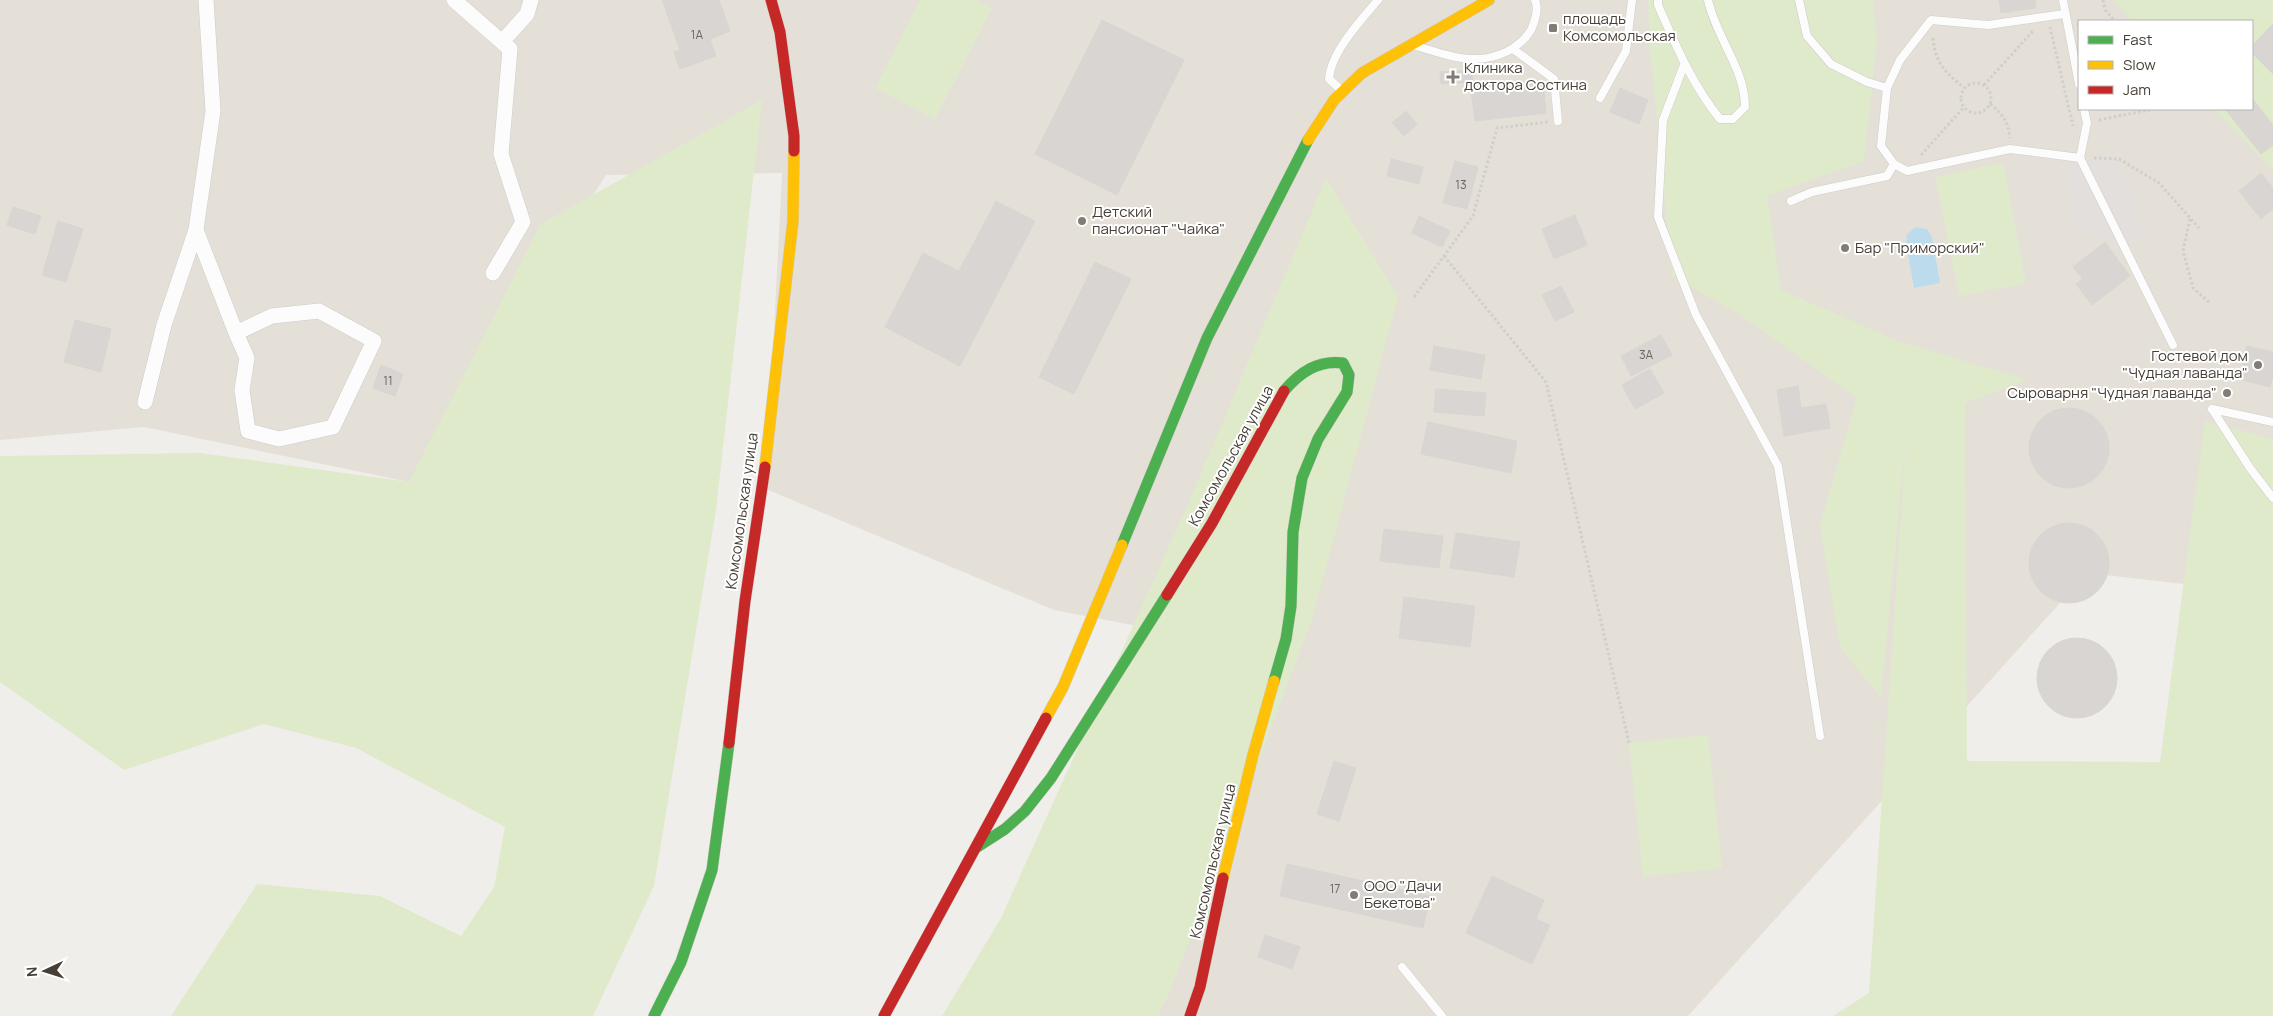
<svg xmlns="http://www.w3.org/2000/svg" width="2273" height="1016" font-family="Manrope,sans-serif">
  <rect width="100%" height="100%" fill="#f0eeeb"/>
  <!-- residential -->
  <path fill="#e4e0d8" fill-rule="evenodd" d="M0 0H2273V594L2087 573 1688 1016H1142L1252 648 1054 610 766 489 782 173 606 175 409 482 144 427 0 440ZM2079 21H2252V109H2079Z"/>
  <!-- green -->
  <path fill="#dfeacb" d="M920 0H976L992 8 935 119 875 88Z
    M1648 0H1873L1877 40 1864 161 1767 196 1781 290 1898 341 2028 380 1965 403 1967 761 2160 762 2205 421 2273 439V1016H1833L1869 993 1906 437 1881 698 1840 647 1820 524 1857 398 1739 314 1672 276 1650 47Z
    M2113 0H2273V170L2215 109H2252V21H2133Z
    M762 100 716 510 654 886 593 1016H171L257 884 380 896 461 936 494 887 505 827 356 748 264 724 124 770 0 682V456L200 453 409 482 541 224Z
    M2003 163 2026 283 1959 296 1935 177Z
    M1326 178 1398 297 1312 620 1171 989 1158 1016H942L1001 918 1188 504Z
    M1708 735 1722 868 1643 877 1629 743Z"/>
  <!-- parking -->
  <path fill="#e2dfdc" d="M2112 152 2130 187 2145 236 2116 246 2075 229 2063 170Z"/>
  <!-- water -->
  <path fill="#bcdcee" d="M1916 227 1927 229 1932 237 1940 283 1914 288 1906 243 1907 234Z"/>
  <!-- building -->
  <path fill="#d8d5d2" stroke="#d9d5d1" d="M662 0H719L730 31 710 39 716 56 680 69 674 52 680 50Z
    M1999 0H2035L2036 8 2001 13Z
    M1102 20 1184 60 1117 195 1035 154Z
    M2273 24V74L2252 53V46Z
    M1472 70 1473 82 1441 84 1440 72Z
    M1543 83 1546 113 1475 121 1471 91Z
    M1620 88 1648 100 1639 124 1610 112Z
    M2252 98 2273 125V145L2261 154 2225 109H2252Z
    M1406 111 1417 124 1404 136 1392 123Z
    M1391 159 1423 167 1419 184 1387 176Z
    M1455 161 1478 167 1467 209 1443 203Z
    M2261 173 2273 188V209L2261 219 2239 191Z
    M996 201 1035 221 960 366 885 327 923 253 959 271Z
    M13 207 41 216 35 234 7 225Z
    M1575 215 1587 245 1554 259 1542 229Z
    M1419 216 1450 231 1442 247 1412 233Z
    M58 221 83 229 66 282 42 275Z
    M2105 242 2130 276 2092 305 2076 284 2083 279 2073 267Z
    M1095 262 1131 279 1074 394 1039 377Z
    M1561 286 1574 312 1555 321 1542 295Z
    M75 320 111 329 101 372 64 362Z
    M1661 335 1672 355 1631 376 1621 356Z
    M1434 346 1485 355 1481 379 1430 370Z
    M2247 346 2273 352V377L2270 387 2239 379Z
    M381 365 403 374 395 396 373 388Z
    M1650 369 1664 393 1635 409 1622 385Z
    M1798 386 1801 408 1826 404 1830 428 1784 436 1777 390Z
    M1436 389 1486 393 1484 416 1434 412Z
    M2029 448a40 40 0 1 1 80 0a40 40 0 1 1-80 0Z
    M1428 422 1517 441 1511 473 1421 454Z
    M2029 563a40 40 0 1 1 80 0a40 40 0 1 1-80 0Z
    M1384 529 1443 536 1439 568 1380 561Z
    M1456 533 1520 542 1514 577 1450 568Z
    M1404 597 1475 606 1470 647 1399 638Z
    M2037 678a40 40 0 1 1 80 0a40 40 0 1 1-80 0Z
    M1334 761 1356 768 1339 821 1317 814Z
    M1287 864 1430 896 1423 928 1280 896Z
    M1492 876 1544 900 1536 919 1550 925 1532 964 1466 933Z
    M1265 935 1300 947 1292 969 1258 957Z"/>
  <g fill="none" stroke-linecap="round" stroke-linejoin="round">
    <!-- lane casing -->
    <g stroke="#ceccc8" stroke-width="9">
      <path id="lane" d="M1658 0V5C1676 46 1692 84 1720 119H1733L1745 107C1745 68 1716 38 1708 0
        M1799 0 1807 36 1831 64 1867 82 1887 88 1881 146 1894 164 1907 171 2010 149 2080 158 2173 345
        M2063 0 2079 84
        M1416 46C1448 55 1474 67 1506 52 1516 47 1525 40 1531 30 1535 21 1539 9 1535 0
        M1513 49 1554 79 1558 121
        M1684 65 1663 120 1658 217 1696 315 1778 466 1820 736
        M1887 88 1900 60 1931 20 1988 25 2064 14
        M1341 90 1329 79C1331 52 1361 20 1378 0
        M1600 98 1626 51 1632 0
        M2080 158 2087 123 2084 109
        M1791 201 1812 192 1887 176 1894 164
        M2212 409 2250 468 2273 498
        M2212 409 2273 422
        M1402 967 1442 1016"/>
    </g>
    <!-- street casing -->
    <g stroke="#ceccc8" stroke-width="16">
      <path id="street" d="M454 0 510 49 501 154 523 222 493 273
        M502 42 527 14 531 0
        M196 230 236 333 272 316 319 311 374 341 333 427 279 439 248 431 242 390 247 358 236 333
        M145 402 164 325 196 230 213 111 206 0"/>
    </g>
    <!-- fast casing -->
    <g stroke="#cfcbc2" stroke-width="12">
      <path id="fast" d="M1122 545 1207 338 1308 140
        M1274 681 1286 639 1291 606 1293 532 1302 478 1318 439 1347 392 1349 375 1343 363C1318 360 1300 372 1284 391
        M977 847 1005 829 1025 811 1051 778 1167 595
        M654 1016 681 962 712 870 729 743"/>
    </g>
    <!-- slow casing -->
    <g stroke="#cfcbc2" stroke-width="12">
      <path id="slow" d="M1308 140 1334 100 1362 73 1489 0
        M765 467 793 221 794 151
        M1046 718 1063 687 1122 545
        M1223 878 1253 755 1274 681"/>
    </g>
    <!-- jam casing -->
    <g stroke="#cfcbc2" stroke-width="12">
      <path id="jam" d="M771 0 780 32 794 136V151
        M1167 595 1212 523 1284 391
        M729 743 745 601 765 467
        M884 1016 1046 718
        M1190 1016 1200 987 1223 878"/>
    </g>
    <!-- path -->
    <path stroke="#d1cecb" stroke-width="3" stroke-dasharray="2.5 2.5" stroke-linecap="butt" d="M2103 0 2105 10 2115 21
      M2050 27 2073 126
      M1933 38C1935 63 1946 74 1965 88
      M1961 98a15 15 0 1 1 30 0a15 15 0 1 1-30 0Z
      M1984 85 2033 31
      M1990 104C2003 114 2008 122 2010 138
      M2099 120 2154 109
      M1921 155 1964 107
      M2094 158 2119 159 2159 183 2199 228
      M2190 219 2183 251 2193 288 2209 302
      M1444 256 1546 382 1629 743
      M1414 297 1473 216 1497 128 1548 122"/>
    <!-- lane -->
    <use href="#lane" stroke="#fdfcfc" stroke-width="8"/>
    <!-- street -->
    <use href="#street" stroke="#fdfcfc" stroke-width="15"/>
    <!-- fast -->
    <use href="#fast" stroke="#4caf50" stroke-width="11"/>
    <!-- slow -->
    <use href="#slow" stroke="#ffc107" stroke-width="11"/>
    <!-- jam -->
    <use href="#jam" stroke="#c62828" stroke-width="11"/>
  </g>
  <!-- markers -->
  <g fill="#827c75" stroke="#fff" stroke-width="2">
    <rect x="1548" y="23" width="10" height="10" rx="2.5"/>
    <path d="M1450.5 69.5h5v5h5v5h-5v5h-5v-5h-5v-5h5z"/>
    <circle cx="1082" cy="221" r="5"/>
    <circle cx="1845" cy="248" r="5"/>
    <circle cx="2258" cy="365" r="5"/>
    <circle cx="2227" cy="393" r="5"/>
    <circle cx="1354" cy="895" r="5"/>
  </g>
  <g text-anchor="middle" stroke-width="4" stroke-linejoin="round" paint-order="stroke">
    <!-- number labels -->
    <g font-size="12" fill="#6d665e">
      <text x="697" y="39">1А</text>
      <text x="1461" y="189">13</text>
      <text x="1646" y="359">3А</text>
      <text x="388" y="385">11</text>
      <text x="1335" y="893">17</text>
    </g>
    <!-- poi labels -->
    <g font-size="15" fill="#473f36" stroke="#fff" text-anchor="start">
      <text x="1563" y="24">площадь<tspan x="1563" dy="17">Комсомольская</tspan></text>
      <text x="1464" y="73">Клиника<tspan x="1464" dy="17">доктора Состина</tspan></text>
      <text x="1092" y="217">Детский<tspan x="1092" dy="17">пансионат "Чайка"</tspan></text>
      <text x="1855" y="253">Бар "Приморский"</text>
      <text x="2248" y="361" text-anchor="end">Гостевой дом<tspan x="2248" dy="17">"Чудная лаванда"</tspan></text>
      <text x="2217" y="398" text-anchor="end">Сыроварня "Чудная лаванда"</text>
      <text x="1364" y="891">ООО "Дачи<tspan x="1364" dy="17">Бекетова"</tspan></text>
    </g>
    <!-- street labels -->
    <g font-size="15" fill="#473f36" stroke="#fff">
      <text transform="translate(1231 456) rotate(-61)" y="5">Комсомольская улица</text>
      <text transform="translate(742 511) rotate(-82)" y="5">Комсомольская улица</text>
      <text transform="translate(1213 861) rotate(-77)" y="5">Комсомольская улица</text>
    </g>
  </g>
  <!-- legend -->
  <rect x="2078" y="20" width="175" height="90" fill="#ffffff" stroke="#b5b2af"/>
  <rect x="2088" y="36" width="25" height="8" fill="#4caf50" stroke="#b5b2af"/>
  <text x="2123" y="45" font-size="15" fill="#473f36">Fast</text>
  <rect x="2088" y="61" width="25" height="8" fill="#ffc107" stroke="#b5b2af"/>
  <text x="2123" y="70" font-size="15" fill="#473f36">Slow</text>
  <rect x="2088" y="86" width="25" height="8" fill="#c62828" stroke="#b5b2af"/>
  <text x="2123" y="95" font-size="15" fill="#473f36">Jam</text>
  <!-- north arrow -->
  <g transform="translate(45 971) rotate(266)" stroke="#ffffff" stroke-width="4" paint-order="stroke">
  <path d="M0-4L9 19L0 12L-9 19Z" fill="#473f36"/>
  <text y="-8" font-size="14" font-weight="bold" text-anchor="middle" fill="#473f36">N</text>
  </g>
</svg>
